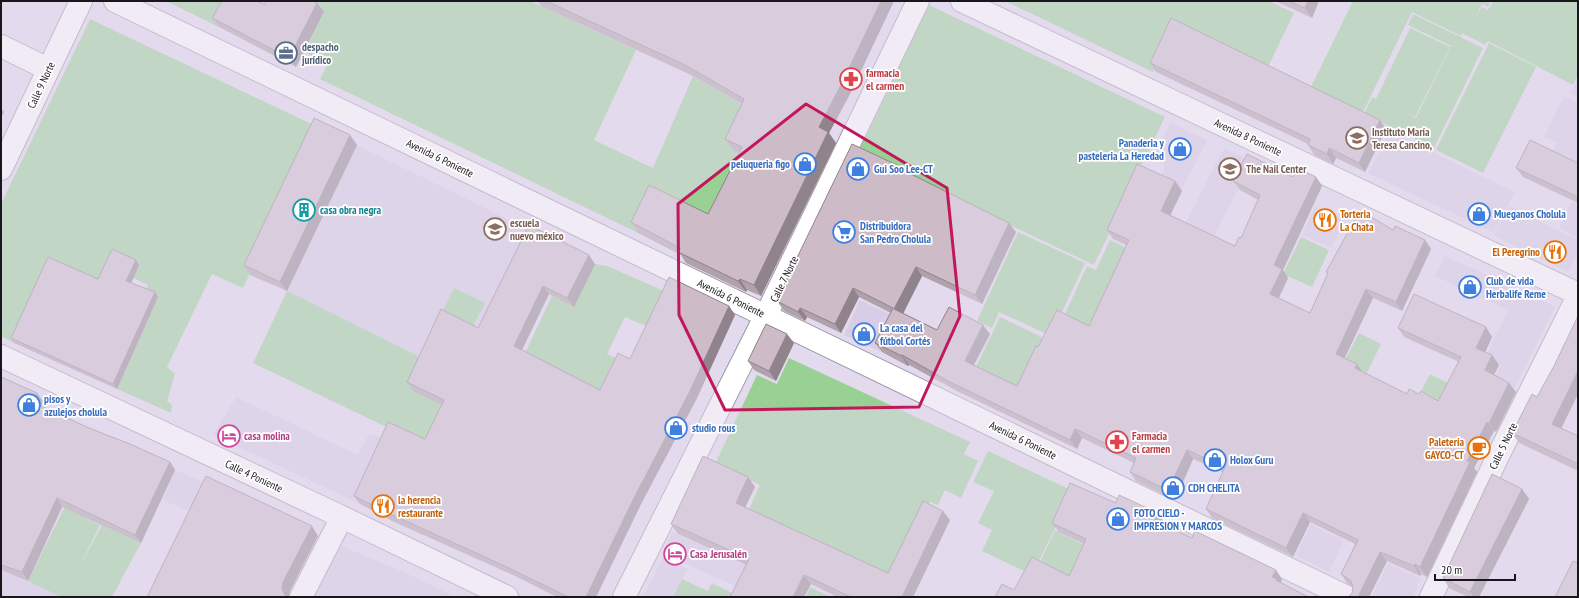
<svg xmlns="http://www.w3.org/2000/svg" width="1579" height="598" font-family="'PT Sans Narrow',sans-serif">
  <rect width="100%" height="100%" fill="#e3dbed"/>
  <!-- built -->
  <path fill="#d7cde6" d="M1578 78V97L1570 94Z
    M1564 96 1578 103V165L1552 153 1557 143 1544 137Z
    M1171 122 1207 141 1182 189 1159 178 1165 166 1152 159Z
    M1389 131 1515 192 1494 233 1368 173Z
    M357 145 536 233 485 336 426 360 283 290Z
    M1224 148 1252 162 1212 240 1184 226Z
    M1572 202 1578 205V238L1559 228Z
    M1315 206 1345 219 1332 248 1302 235Z
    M1509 206 1578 240V253L1568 272 1494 236Z
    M1445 256 1518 289 1508 310 1435 276Z
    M1519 289 1555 307 1514 389 1494 379 1501 365 1485 357Z
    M860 300 896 317 880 351 844 335Z
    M236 397 358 455 369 434 390 440 360 504 213 435Z
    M175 470 213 486 199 516 163 500Z
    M1311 524 1344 541 1329 572 1296 556Z
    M672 532 750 568 741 589 663 553Z
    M337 544 402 571 455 597H311Z
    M663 557 688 569 673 597H643Z
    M1388 563 1421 579 1413 597H1380L1373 594Z
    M5 569 61 597H1V570L3 572Z"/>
  <!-- green -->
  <path fill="#99d195" d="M166 1H233L219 27Z
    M301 1H530L636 50 594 140 653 168 693 76 752 110 750 157 717 225 657 196 638 233 320 79 328 64 304 52 324 13Z
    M1005 1H1269L1294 13 1268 67 1177 23 1153 72Z
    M1353 1H1491L1488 7 1482 4 1476 16 1482 7 1488 10 1493 1H1578V75L1573 85 1488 41 1485 45 1462 33 1461 36 1412 12 1362 114 1310 89Z
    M929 5 1165 117 1094 265 858 153Z
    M1413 14 1483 48 1434 148 1364 114 1372 97 1376 99 1410 28 1450 47 1415 117 1405 113 1416 118 1451 46 1408 25Z
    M90 19 320 128 243 288 212 274 167 367 175 374 167 401 172 405 171 413 117 389 158 297 145 292 148 285 133 278 139 265 102 284 51 262 14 343 1 336V204Z
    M1489 43 1536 67 1483 173 1436 150Z
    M1018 232 1085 263 1051 336 999 312 992 328 977 321Z
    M1301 237 1329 250 1312 287 1283 274Z
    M1110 240 1129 249 1054 413 1063 318 1087 266 1096 270Z
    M595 264 607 266 671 294 637 346 646 326 625 317 607 354 625 362 606 398 524 355 552 296 574 306Z
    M454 288 485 303 471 330 441 315Z
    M287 291 426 360 450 409 430 448 253 363Z
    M1000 317 1048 340 1024 390 976 367Z
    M1359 333 1381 344 1367 373 1344 362Z
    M789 358 970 442 964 454 978 461 961 498 945 490 938 505 930 502 894 579 748 511 760 485 715 464 757 375 777 384Z
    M1430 374 1456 387 1444 409 1418 397Z
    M988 451 1073 491 1032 575 982 551 992 530 978 523 994 491 973 482Z
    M76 484 91 511 86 518 100 525 78 569 102 525 141 543 112 597H61L28 581Z
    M1055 530 1090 548 1069 591 1039 564Z
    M682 579 708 591 712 583 738 596 673 597Z
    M810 587 831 597H806Z"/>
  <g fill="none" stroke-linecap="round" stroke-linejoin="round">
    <!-- minor casing -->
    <g stroke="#9d96a7" stroke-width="24">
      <path id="minor" d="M115 1 1347 597
        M962 1 1578 294
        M1 46 48 69
        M1 356 342 517 507 597
        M301 597 342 517
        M624 597 770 307 918 1"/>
    </g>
    <!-- tertiary casing -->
    <g stroke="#9d96a7" stroke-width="24">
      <path id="tertiary" d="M1 169 81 1
        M1431 597 1499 454 1578 296"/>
    </g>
    <!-- minor -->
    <use href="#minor" stroke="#fff" stroke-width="22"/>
    <!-- tertiary -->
    <use href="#tertiary" stroke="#fff" stroke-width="22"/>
  </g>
  <!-- wall -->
  <path fill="#b0a1ab" d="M537 1H894L849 96 829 133 836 143 761 296 747 290 746 292 686 263 681 255 638 233 631 222 708 214 739 153 733 150 725 139 742 104 693 76 541 6Z
    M1275 1H1319L1312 18Z
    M317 3 324 12 296 67 219 27 212 18Z
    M1150 63 1386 129 1365 172 1336 158 1333 164 1314 155 1308 145V144L1156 72Z
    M350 135 357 145 287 291 250 275 244 265Z
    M1578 163V203L1523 177 1516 168Z
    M897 165 899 168 1016 232 982 304 922 276 903 313 937 330 990 334 974 365 1017 386 1038 347 1089 326 1126 245 1113 239 1107 230 1175 181 1182 191 1170 215 1235 246 1241 238 1258 200 1240 190 1233 181 1293 177H1316L1322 186 1283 270 1288 278 1279 298 1310 313 1328 274 1326 272 1393 230 1425 240 1431 249 1402 311 1373 298 1345 358 1362 371 1407 394H1419L1438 401 1459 362 1404 337 1398 328 1492 337 1485 352 1492 355 1499 365 1494 375 1516 392 1496 432 1494 431 1474 468 1477 472 1427 577 1421 574 1420 576 1387 561 1369 597H1348L1352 593 1353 587 1347 583 1341 574 1355 544 1310 522 1293 557 1212 518 1206 509 1223 472 1193 459 1175 500 1136 481 1130 472 1134 463 1082 438 1077 449 957 391 909 365 908 366 882 352 875 343 891 313 859 297 841 333 807 317 805 321 784 311 777 301 779 298 778 297Z
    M529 225 595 264 574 307 549 294 522 350 600 390 630 359 729 306 735 315 696 400 641 504 596 597H557L515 576 392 521 360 504 354 496 425 439 442 405 413 391 407 382 478 328Z
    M136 260 139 265 131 283 158 297 117 389 14 343 11 338 98 279Z
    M794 343 776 381 754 370 748 361Z
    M1554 366 1561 428 1578 436V471L1519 443 1512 433 1537 397Z
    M1 377 43 401 41 406 89 428 170 462 175 470 141 543 62 507 28 581 1 570Z
    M748 477 755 487 745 507 888 573 950 520 913 597H837L811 584 804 597H730L746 565 678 534 671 524Z
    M1522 489 1529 499 1479 597H1468L1449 588 1443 578Z
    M1116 503 1158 513 1164 522 1163 525 1282 579 1281 582 1014 590 1069 576 1084 544 1059 532 1052 523Z"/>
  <!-- shaded-wall -->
  <path fill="#90838b" d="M881 1H894L849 96 829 133 836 143 761 296 754 285 819 127Z
    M1308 1H1319L1312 18 1305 8Z
    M317 3 324 12 296 67 289 58Z
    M1 108 4 112 1 118Z
    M1380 120 1386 129 1365 172 1359 163Z
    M350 135 357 145 287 291 280 282Z
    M1329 148 1336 158 1333 164 1327 154Z
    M1316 177 1322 186 1283 270 1288 278 1276 303 1270 294 1274 265Z
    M1175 181 1182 191 1168 220 1161 211Z
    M1009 223 1016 232 982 304 975 295Z
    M1425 240 1431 249 1402 311 1396 302Z
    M589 255 595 264 574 307 567 298Z
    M136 260 139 265 130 286 126 281Z
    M916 267 922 276 901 318 894 309Z
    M740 279 747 290 746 292 738 281Z
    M543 286 549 294 520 354 514 346Z
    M853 288 859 297 841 333 835 324Z
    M1366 289 1373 298 1342 363 1336 354Z
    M155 292 158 297 117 389 113 384Z
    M729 306 735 315 696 400 641 504 596 597H586L635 496Z
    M800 308 807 317 805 321 798 312Z
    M983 325 990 334 971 370 965 361Z
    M1486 327 1492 337 1483 357 1476 348Z
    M787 334 794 343 776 381 769 371Z
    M902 355 909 365 908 366 902 356Z
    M1492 355 1499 365 1491 380 1485 370Z
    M1357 364 1364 374 1355 368Z
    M1578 371V394L1559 433 1552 424Z
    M1509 383 1516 392 1496 432 1489 423Z
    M37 393 43 401 39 410 33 402Z
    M1487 422 1494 431 1474 468 1477 472 1427 577 1420 567 1467 461Z
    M1075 429 1082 438 1077 449 1070 440Z
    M1187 450 1193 459 1175 500 1168 490Z
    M170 462 175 470 141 543 135 535Z
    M748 477 755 487 743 512 736 503Z
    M1522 489 1529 499 1479 597H1474L1470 592Z
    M57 498 62 507 28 581 22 572Z
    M943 511 950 520 913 597H902Z
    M1158 513 1164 522 1161 530 1154 521Z
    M1303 513 1310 522 1293 557 1286 548Z
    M312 526 318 536 290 591 289 597H286L284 594 282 588 283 582Z
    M1380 552 1387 561 1369 597H1358Z
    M1415 564 1421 574 1420 576 1414 566Z
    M1276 570 1282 579 1280 584 1272 577Z
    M804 575 811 584 804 597H793Z"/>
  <!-- building -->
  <path fill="#cdbbc7" stroke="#90838b" d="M222 1H258L265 5 266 1H313L317 3 289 58 212 18Z
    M546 1H881L841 85 819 127 828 132 754 285 740 279 738 281 678 252 680 248 631 222 649 185 708 214 742 147 725 139 744 99 685 65Z
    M1289 1H1308L1305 8Z
    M1171 18 1380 120 1359 163 1329 148 1327 154 1308 145 1310 139 1150 63Z
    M314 118 350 135 280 282 244 265Z
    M1530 140 1578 163V197L1516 168Z
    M852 144 897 165V167L1009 223 975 295 916 267 894 309 937 330 949 307 983 325 965 361 1017 386 1036 346 1038 347 1057 310 1089 326 1129 240 1107 230 1137 164 1175 181 1161 211 1235 246 1239 237 1241 238 1260 195 1233 181 1247 154 1293 177 1297 168 1316 177 1274 265 1282 269 1270 294 1310 313 1328 273 1326 272 1360 210 1393 230 1395 226 1425 240 1396 302 1366 289 1336 354 1357 364 1355 368 1407 394 1409 389 1419 394 1421 391 1438 401 1461 357 1398 328 1414 294 1486 327 1476 348 1492 355 1485 370 1509 383 1489 423 1487 422 1467 461 1470 462 1420 567 1415 564 1414 566 1380 552 1358 597H1348L1352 593 1353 587 1351 581 1341 574 1358 540 1303 513 1286 548 1206 509 1225 467 1187 450 1168 490 1130 472 1136 458 1075 429 1070 440 950 382 902 355V356L875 343 893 308 853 288 835 324 800 308 798 312 777 301 779 298 778 297Z
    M529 225 589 255 567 298 543 286 514 346 600 390 618 353 630 359 669 277 729 306 690 391 635 496 586 597H568L509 568 386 512 354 496 388 422 425 439 444 400 407 382 441 309 478 328Z
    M112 249 136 260 126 281 155 292 113 384 11 338 48 257 98 279Z
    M1578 316V371L1552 424 1578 436V464L1512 433 1532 394 1537 397 1554 366Z
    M766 324 787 334 769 371 748 361Z
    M1 377 37 393 33 402 89 428 130 444 170 462 135 535 57 498 22 572 1 565Z
    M703 456 748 477 736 503 888 573 923 501 943 511 902 597H851L804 575 793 597H730L749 559 671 524Z
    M1492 474 1522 489 1470 592 1443 578Z
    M206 476 312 526 283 582 282 588 284 594 287 597H147Z
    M1070 483 1116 503 1119 495 1158 513 1154 521 1192 538 1195 531 1276 570 1272 577 1277 579 1276 580 1308 597H995L1002 584 1014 590 1032 557 1069 576 1086 539 1052 523Z
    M1573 561 1578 563V597H1555Z"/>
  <!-- marked area -->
  <path d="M0 0H1579V598H0ZM806 104 947 188 960 316 919 407 725 410 679 315 678 204Z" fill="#e3dbed" fill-opacity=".55" fill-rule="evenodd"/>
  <path fill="none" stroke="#c2185b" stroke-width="3" stroke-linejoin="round" d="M806 104 947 188 960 316 919 407 725 410 679 315 678 204Z"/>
  <!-- icons -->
  <defs>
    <g id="office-ring" transform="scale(1.15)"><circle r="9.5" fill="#fff" stroke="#5c6f8a" stroke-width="1.5"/><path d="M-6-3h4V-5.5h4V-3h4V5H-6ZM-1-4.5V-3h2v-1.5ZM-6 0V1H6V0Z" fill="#5c6f8a"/></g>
    <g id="pharmacy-ring" transform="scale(1.15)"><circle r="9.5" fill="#fff" stroke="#e0444e" stroke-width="1.5"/><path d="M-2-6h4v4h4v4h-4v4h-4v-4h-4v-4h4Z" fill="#e0444e"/></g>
    <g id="school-ring" transform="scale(1.15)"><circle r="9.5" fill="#fff" stroke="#8d6e63" stroke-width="1.5"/><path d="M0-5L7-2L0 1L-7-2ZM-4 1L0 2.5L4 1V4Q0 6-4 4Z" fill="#8d6e63"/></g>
    <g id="shop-ring" transform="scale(1.15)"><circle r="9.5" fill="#fff" stroke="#3f7fe0" stroke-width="1.5"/><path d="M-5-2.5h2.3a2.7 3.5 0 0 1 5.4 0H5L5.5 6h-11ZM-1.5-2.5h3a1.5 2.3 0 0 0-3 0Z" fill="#3f7fe0"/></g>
    <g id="building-ring" transform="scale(1.15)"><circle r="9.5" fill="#fff" stroke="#0f9aa8" stroke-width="1.5"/><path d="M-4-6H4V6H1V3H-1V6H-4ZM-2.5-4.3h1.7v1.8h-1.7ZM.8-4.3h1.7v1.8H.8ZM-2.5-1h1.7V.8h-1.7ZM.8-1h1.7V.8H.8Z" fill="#0f9aa8"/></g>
    <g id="restaurant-ring" transform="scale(1.15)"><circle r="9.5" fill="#fff" stroke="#e8710a" stroke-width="1.5"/><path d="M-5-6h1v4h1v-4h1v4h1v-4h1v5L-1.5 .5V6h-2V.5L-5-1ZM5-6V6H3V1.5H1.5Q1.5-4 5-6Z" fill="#e8710a"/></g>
    <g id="supermarket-ring" transform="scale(1.15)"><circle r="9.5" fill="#fff" stroke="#3f7fe0" stroke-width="1.5"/><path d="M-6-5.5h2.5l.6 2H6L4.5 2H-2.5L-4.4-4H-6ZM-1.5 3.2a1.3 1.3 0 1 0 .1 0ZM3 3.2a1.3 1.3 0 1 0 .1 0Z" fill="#3f7fe0"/></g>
    <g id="hotel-ring" transform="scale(1.15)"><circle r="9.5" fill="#fff" stroke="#d1479c" stroke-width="1.5"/><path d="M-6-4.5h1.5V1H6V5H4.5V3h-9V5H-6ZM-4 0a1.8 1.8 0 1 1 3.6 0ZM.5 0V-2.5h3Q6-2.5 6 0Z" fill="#d1479c"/></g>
    <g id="cafe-ring" transform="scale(1.15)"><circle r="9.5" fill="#fff" stroke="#e8710a" stroke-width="1.5"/><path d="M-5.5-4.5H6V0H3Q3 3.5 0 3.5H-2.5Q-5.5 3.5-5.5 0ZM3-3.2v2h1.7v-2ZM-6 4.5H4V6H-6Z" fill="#e8710a"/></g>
  </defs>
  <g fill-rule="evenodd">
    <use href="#office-ring" x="286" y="53"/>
    <use href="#pharmacy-ring" x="851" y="79"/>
    <use href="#school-ring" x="1357" y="138"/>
    <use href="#shop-ring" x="1180" y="149"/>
    <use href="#shop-ring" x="805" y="164"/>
    <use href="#shop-ring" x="858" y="169"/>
    <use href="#school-ring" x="1230" y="169"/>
    <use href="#building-ring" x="304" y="210"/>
    <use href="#shop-ring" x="1479" y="214"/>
    <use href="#restaurant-ring" x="1325" y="220"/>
    <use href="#school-ring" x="495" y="229"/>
    <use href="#supermarket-ring" x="844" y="232"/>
    <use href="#restaurant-ring" x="1555" y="252"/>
    <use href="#shop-ring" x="1470" y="287"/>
    <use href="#shop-ring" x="864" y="334"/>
    <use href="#shop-ring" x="29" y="405"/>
    <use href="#shop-ring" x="676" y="428"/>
    <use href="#hotel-ring" x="229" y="436"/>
    <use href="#pharmacy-ring" x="1117" y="442"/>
    <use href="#cafe-ring" x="1479" y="448"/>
    <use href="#shop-ring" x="1215" y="460"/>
    <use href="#shop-ring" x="1173" y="488"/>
    <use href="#restaurant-ring" x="383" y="506"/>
    <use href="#shop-ring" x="1118" y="519"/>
    <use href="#hotel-ring" x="675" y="554"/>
  </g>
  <g text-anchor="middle" stroke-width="3.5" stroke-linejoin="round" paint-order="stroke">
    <!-- service labels -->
    <g font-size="11" font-weight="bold" fill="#4e5e75" stroke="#fff" text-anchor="start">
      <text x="302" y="51">despacho<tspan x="302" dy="13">jurídico</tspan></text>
    </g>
    <!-- health labels -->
    <g font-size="11" font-weight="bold" fill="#be3a42" stroke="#fff" text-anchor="start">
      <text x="866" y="77">farmacia<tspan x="866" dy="13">el carmen</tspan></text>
      <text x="1132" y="440">Farmacia<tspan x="1132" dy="13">el carmen</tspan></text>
    </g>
    <!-- street labels -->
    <g font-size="11" fill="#19161c" stroke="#fff">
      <text transform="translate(41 85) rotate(-65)" y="4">Calle 9 Norte</text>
      <text transform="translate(1248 137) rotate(25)" y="4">Avenida 8 Poniente</text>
      <text transform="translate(440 158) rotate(26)" y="4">Avenida 6 Poniente</text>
      <text transform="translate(784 279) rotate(-64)" y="4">Calle 7 Norte</text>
      <text transform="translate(731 298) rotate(26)" y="4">Avenida 6 Poniente</text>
      <text transform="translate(1023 440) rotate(26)" y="4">Avenida 6 Poniente</text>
      <text transform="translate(1503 446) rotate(-64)" y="4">Calle 5 Norte</text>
      <text transform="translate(254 476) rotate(25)" y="4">Calle 4 Poniente</text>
    </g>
    <!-- education labels -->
    <g font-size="11" font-weight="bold" fill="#785e54" stroke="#fff" text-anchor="start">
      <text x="1372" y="136">Instituto María<tspan x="1372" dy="13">Teresa Cancino,</tspan></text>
      <text x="1246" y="173">The Nail Center</text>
      <text x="510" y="227">escuela<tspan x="510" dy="13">nuevo méxico</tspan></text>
    </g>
    <!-- shop labels -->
    <g font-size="11" font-weight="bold" fill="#366cbe" stroke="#fff" text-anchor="start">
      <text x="1164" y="147" text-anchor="end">Panaderia y<tspan x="1164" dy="13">pasteleria La Heredad</tspan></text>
      <text x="790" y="168" text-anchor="end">peluqueria figo</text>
      <text x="874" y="173">Gui Soo Lee-CT</text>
      <text x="1494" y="218">Mueganos Cholula</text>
      <text x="860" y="230">Distribuidora<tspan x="860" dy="13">San Pedro Cholula</tspan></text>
      <text x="1486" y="285">Club de vida<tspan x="1486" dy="13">Herbalife Reme</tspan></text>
      <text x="880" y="332">La casa del<tspan x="880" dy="13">fútbol Cortés</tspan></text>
      <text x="44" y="403">pisos y<tspan x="44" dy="13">azulejos cholula</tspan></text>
      <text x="692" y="432">studio rous</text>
      <text x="1230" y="464">Holox Guru</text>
      <text x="1188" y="492">CDH CHELITA</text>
      <text x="1134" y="517">FOTO CIELO -<tspan x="1134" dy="13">IMPRESION Y MARCOS</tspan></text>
    </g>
    <!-- culture labels -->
    <g font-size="11" font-weight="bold" fill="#0d838f" stroke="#fff" text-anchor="start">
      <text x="320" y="214">casa obra negra</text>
    </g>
    <!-- food labels -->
    <g font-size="11" font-weight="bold" fill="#c56008" stroke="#fff" text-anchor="start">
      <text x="1340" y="218">Torteria<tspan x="1340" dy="13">La Chata</tspan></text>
      <text x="1540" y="256" text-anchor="end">El Peregrino</text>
      <text x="1464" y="446" text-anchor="end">Paletería<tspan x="1464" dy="13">GAYCO-CT</tspan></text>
      <text x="398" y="504">la herencia<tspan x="398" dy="13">restaurante</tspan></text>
    </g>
    <!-- hotel labels -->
    <g font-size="11" font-weight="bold" fill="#b23c85" stroke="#fff" text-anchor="start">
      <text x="244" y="440">casa molina</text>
      <text x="690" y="558">Casa Jerusalén</text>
    </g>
  </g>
  <!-- border -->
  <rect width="1579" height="598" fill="none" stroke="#19161c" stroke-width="4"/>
  <!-- scale -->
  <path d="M1435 574v6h80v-6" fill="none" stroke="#19161c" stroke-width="2"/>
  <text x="1441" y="574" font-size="12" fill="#19161c" stroke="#ffffff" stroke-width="3" paint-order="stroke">20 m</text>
</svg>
